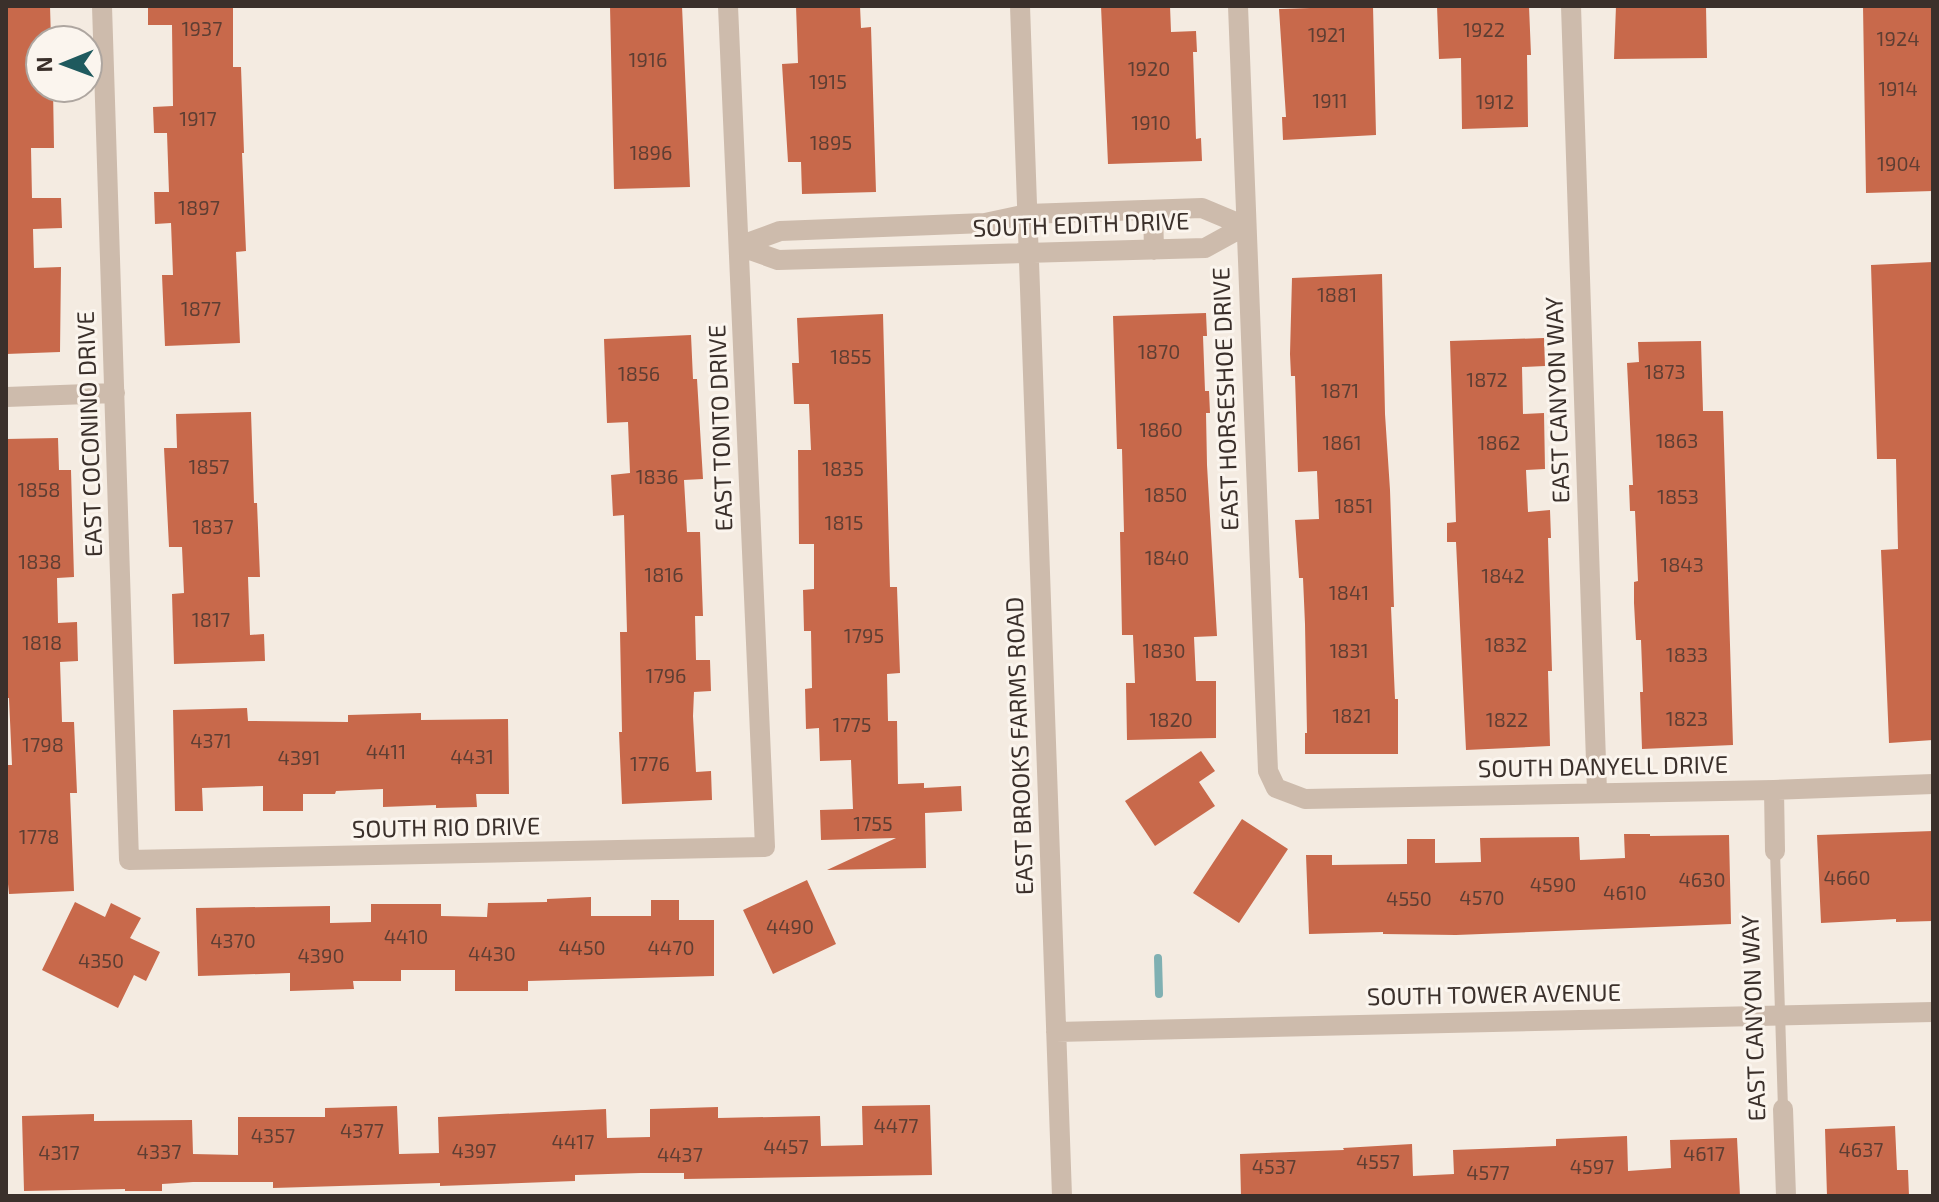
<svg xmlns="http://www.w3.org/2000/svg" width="1939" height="1202" font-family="'Exo 2',sans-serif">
  <rect width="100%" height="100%" fill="#f4ebe1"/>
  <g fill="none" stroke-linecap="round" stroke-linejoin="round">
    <!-- stream -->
    <path stroke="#7fb0b2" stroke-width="8" d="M1158 958 1159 994"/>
  </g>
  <!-- building -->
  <path fill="#c8694b" d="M6 6H50L51 40H40V88H53L54 148H31L32 198H61L62 228 33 229 34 268 61 267 60 352 6 354Z
    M148 6H233V67H241L244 153H242L246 251 236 252 240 343 165 346 162 275H173L171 223 155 224 154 192H169L167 133H154L153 107 173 106 172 25H148Z
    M610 6H682L690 187 614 189Z
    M796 6H860L861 28 871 27 876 192 802 194 801 162H788L782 64 798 63Z
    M1101 6H1170L1171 32 1196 31 1197 52H1193L1196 139 1201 138 1202 161 1108 164Z
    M1373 6 1376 135 1283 140 1282 117H1286L1279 9Z
    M1437 6H1529L1531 55H1527L1528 127 1462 129 1461 58 1439 59Z
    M1616 6H1706L1707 58 1614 59Z
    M1863 6H1932L1933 191 1866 193Z
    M1933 262V740L1889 743 1881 550 1898 549 1896 459H1877L1871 265Z
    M1382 274 1385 414 1390 490 1394 607H1391L1395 699H1398V754H1305V733H1307L1305 624 1303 578H1299L1295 520 1319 519 1317 471 1298 472 1295 376H1291L1290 354 1292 278Z
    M1206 313 1207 336H1203L1205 391H1209L1210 413H1206L1207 465 1217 636 1194 637 1196 681H1216V738L1127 740 1126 683H1135L1133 635H1122L1120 532H1124L1122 449H1117L1113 316Z
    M883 314 890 587H897L900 673 887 674 888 721H897L898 784 924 783V788L961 786 962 811 925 813 926 868 827 870 896 838 821 840 820 810 853 809 851 760 820 761 819 728 806 729 805 689 812 688 811 631H804L803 590 814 589V544H799L798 450H811L809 404H794L792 363H799L797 318Z
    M691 335 693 379H697L703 479 684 480 687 532H700L703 616H695L696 660H710L711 691 694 692 693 716 696 772 711 771 712 800 622 804 619 732H622L620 632H627L624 515 613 516 611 475 630 473 628 422 607 423 604 339Z
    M1544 338 1545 366 1522 367 1523 414 1544 413 1545 469 1526 470 1528 512 1550 510 1551 538H1548L1552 671H1548L1550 746 1466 750 1456 542H1447V523L1456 522 1450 341Z
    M1701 341 1703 411H1723L1733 745 1642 749 1640 692H1643L1641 640H1636L1634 603V582L1638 581 1635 511H1630L1629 485H1633L1627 363 1639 362 1638 342Z
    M251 412 254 503H257L260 577H248L250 635 264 634 265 661 174 664 172 594 184 593 182 547H169L164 448H177L176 414Z
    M58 438 59 470H71L74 577 57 578 58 623 77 622 78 661 60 662 62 722H74L77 793H70L74 891 9 894 6 864V765H12L9 698H6V439Z
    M247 708 248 721 348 722V715L421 713V720L508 719 509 794H476L477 807 436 808V805L383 807V789L336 791 335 794H303V811H263V786L202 788 203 811H175L173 710Z
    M1201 751 1215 771 1199 782 1215 806 1155 846 1125 801Z
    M1242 819 1288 849 1239 923 1193 893Z
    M1933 831V921L1896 922V919L1821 923 1817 835Z
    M1624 834H1650V836L1729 835 1731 924 1456 935 1383 934V932L1309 934 1306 855H1332V865L1407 864V839H1435V863L1481 862 1480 838 1579 837 1580 860 1625 858Z
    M807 880 836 944 773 974 743 910Z
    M591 897V916H651V900H679V920H714V976L528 981V991H455V970H401V981H353L354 989 290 991V973L198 976 196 908 330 906V923L371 922V904H441V916L487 917 488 903 547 902V899Z
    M75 902 105 917 111 903 141 918 130 938 160 952 146 981 134 975 118 1008 42 970Z
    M930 1105 932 1175 684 1179V1173H641L575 1175V1181L440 1186V1183L273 1188V1182H193L162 1184V1191H125V1189L24 1191 22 1116 94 1114V1121L192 1120 193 1154 238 1155V1117H325V1108L397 1106 399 1154 439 1153 438 1117 606 1109 607 1138 650 1137V1109L718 1107V1118L820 1116 821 1146 863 1145 862 1106Z
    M1895 1126 1897 1170H1908L1909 1196H1827L1825 1129Z
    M1627 1136 1628 1171 1671 1168 1670 1140 1737 1138 1740 1196H1241L1240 1154 1344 1150 1343 1148 1412 1144 1413 1176 1454 1174 1453 1150 1556 1146V1139Z"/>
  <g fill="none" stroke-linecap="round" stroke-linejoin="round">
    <!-- lane -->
    <path stroke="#cdbbac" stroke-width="10" d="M1775 851 1783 1109"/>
    <!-- street -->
    <path stroke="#cdbbac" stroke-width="20" d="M102 6 129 860 765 847 728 6
      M1020 6 1062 1196
      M1238 6 1268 771 1276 788 1305 799 1774 790 1933 784
      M1571 6 1597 792
      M1153 210 1154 250
      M739 246 778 260 1205 248 1245 226
      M739 246 780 231 985 223 1027 214 1202 208 1245 226
      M6 397 115 393
      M1774 790 1775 851
      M1056 1032 1933 1012
      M1783 1109 1786 1196"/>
  </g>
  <g text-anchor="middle" stroke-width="6" stroke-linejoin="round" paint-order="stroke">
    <!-- number labels -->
    <g font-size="20" fill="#5e3e33">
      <text x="202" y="36">1937</text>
      <text x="1484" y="37">1922</text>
      <text x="1327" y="42">1921</text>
      <text x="1898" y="46">1924</text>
      <text x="648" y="67">1916</text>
      <text x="1149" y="76">1920</text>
      <text x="828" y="89">1915</text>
      <text x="1898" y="96">1914</text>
      <text x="1330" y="108">1911</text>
      <text x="1495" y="109">1912</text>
      <text x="198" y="126">1917</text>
      <text x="1151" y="130">1910</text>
      <text x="831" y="150">1895</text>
      <text x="651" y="160">1896</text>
      <text x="1899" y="171">1904</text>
      <text x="199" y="215">1897</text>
      <text x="1337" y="302">1881</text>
      <text x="201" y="316">1877</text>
      <text x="1159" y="359">1870</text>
      <text x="851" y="364">1855</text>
      <text x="1665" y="379">1873</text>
      <text x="639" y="381">1856</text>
      <text x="1487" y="387">1872</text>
      <text x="1340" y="398">1871</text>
      <text x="1161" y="437">1860</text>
      <text x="1677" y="448">1863</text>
      <text x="1342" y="450">1861</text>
      <text x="1499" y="450">1862</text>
      <text x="209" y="474">1857</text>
      <text x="843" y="476">1835</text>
      <text x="657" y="484">1836</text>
      <text x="39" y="497">1858</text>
      <text x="1166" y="502">1850</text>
      <text x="1678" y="504">1853</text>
      <text x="1354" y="513">1851</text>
      <text x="844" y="530">1815</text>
      <text x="213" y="534">1837</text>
      <text x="1167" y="565">1840</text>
      <text x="40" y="569">1838</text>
      <text x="1682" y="572">1843</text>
      <text x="664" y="582">1816</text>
      <text x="1503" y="583">1842</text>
      <text x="1349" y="600">1841</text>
      <text x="211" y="627">1817</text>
      <text x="864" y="643">1795</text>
      <text x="42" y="650">1818</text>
      <text x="1506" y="652">1832</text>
      <text x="1164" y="658">1830</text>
      <text x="1349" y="658">1831</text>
      <text x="1687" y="662">1833</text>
      <text x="666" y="683">1796</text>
      <text x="1352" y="723">1821</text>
      <text x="1687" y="726">1823</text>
      <text x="1171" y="727">1820</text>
      <text x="1507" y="727">1822</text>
      <text x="852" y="732">1775</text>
      <text x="211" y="748">4371</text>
      <text x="43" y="752">1798</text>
      <text x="386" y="759">4411</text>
      <text x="472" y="764">4431</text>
      <text x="299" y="765">4391</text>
      <text x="650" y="771">1776</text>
      <text x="873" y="831">1755</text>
      <text x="39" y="844">1778</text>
      <text x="1847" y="885">4660</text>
      <text x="1702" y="887">4630</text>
      <text x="1553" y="892">4590</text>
      <text x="1625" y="900">4610</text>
      <text x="1482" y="905">4570</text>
      <text x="1409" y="906">4550</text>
      <text x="790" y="934">4490</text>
      <text x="406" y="944">4410</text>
      <text x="233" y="948">4370</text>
      <text x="582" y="955">4450</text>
      <text x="671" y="955">4470</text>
      <text x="492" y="961">4430</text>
      <text x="321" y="963">4390</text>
      <text x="101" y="968">4350</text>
      <text x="896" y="1133">4477</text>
      <text x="362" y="1138">4377</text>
      <text x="273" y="1143">4357</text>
      <text x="573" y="1149">4417</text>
      <text x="786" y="1154">4457</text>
      <text x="1861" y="1157">4637</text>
      <text x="474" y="1158">4397</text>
      <text x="159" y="1159">4337</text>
      <text x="59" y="1160">4317</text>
      <text x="1704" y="1161">4617</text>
      <text x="680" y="1162">4437</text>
      <text x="1378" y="1169">4557</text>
      <text x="1274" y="1174">4537</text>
      <text x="1592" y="1174">4597</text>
      <text x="1488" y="1180">4577</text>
    </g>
    <!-- street labels -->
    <g font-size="24" fill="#3b302b" stroke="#fbf5ee">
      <text transform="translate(1081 225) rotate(-2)" y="8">SOUTH EDITH DRIVE</text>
      <text transform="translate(1226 399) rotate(-92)" y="8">EAST HORSESHOE DRIVE</text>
      <text transform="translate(1558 400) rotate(-92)" y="8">EAST CANYON WAY</text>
      <text transform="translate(721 428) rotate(-92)" y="8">EAST TONTO DRIVE</text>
      <text transform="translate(90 434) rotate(-92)" y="8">EAST COCONINO DRIVE</text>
      <text transform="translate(1020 746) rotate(-92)" y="8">EAST BROOKS FARMS ROAD</text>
      <text transform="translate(1603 767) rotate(-1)" y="8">SOUTH DANYELL DRIVE</text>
      <text transform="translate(446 828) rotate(-1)" y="8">SOUTH RIO DRIVE</text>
      <text transform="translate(1494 995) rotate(-1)" y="8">SOUTH TOWER AVENUE</text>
      <text transform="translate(1754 1018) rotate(-92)" y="8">EAST CANYON WAY</text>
    </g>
  </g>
  <!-- border -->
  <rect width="1939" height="1202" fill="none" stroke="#3b302b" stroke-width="16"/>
  <!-- north arrow -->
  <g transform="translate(64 64) rotate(269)"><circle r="38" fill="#fbf5ee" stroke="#aea6a0" stroke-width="2"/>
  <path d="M0-6L14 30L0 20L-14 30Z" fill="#1f5a5e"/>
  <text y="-12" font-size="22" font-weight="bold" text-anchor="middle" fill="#3b302b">N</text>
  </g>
</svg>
